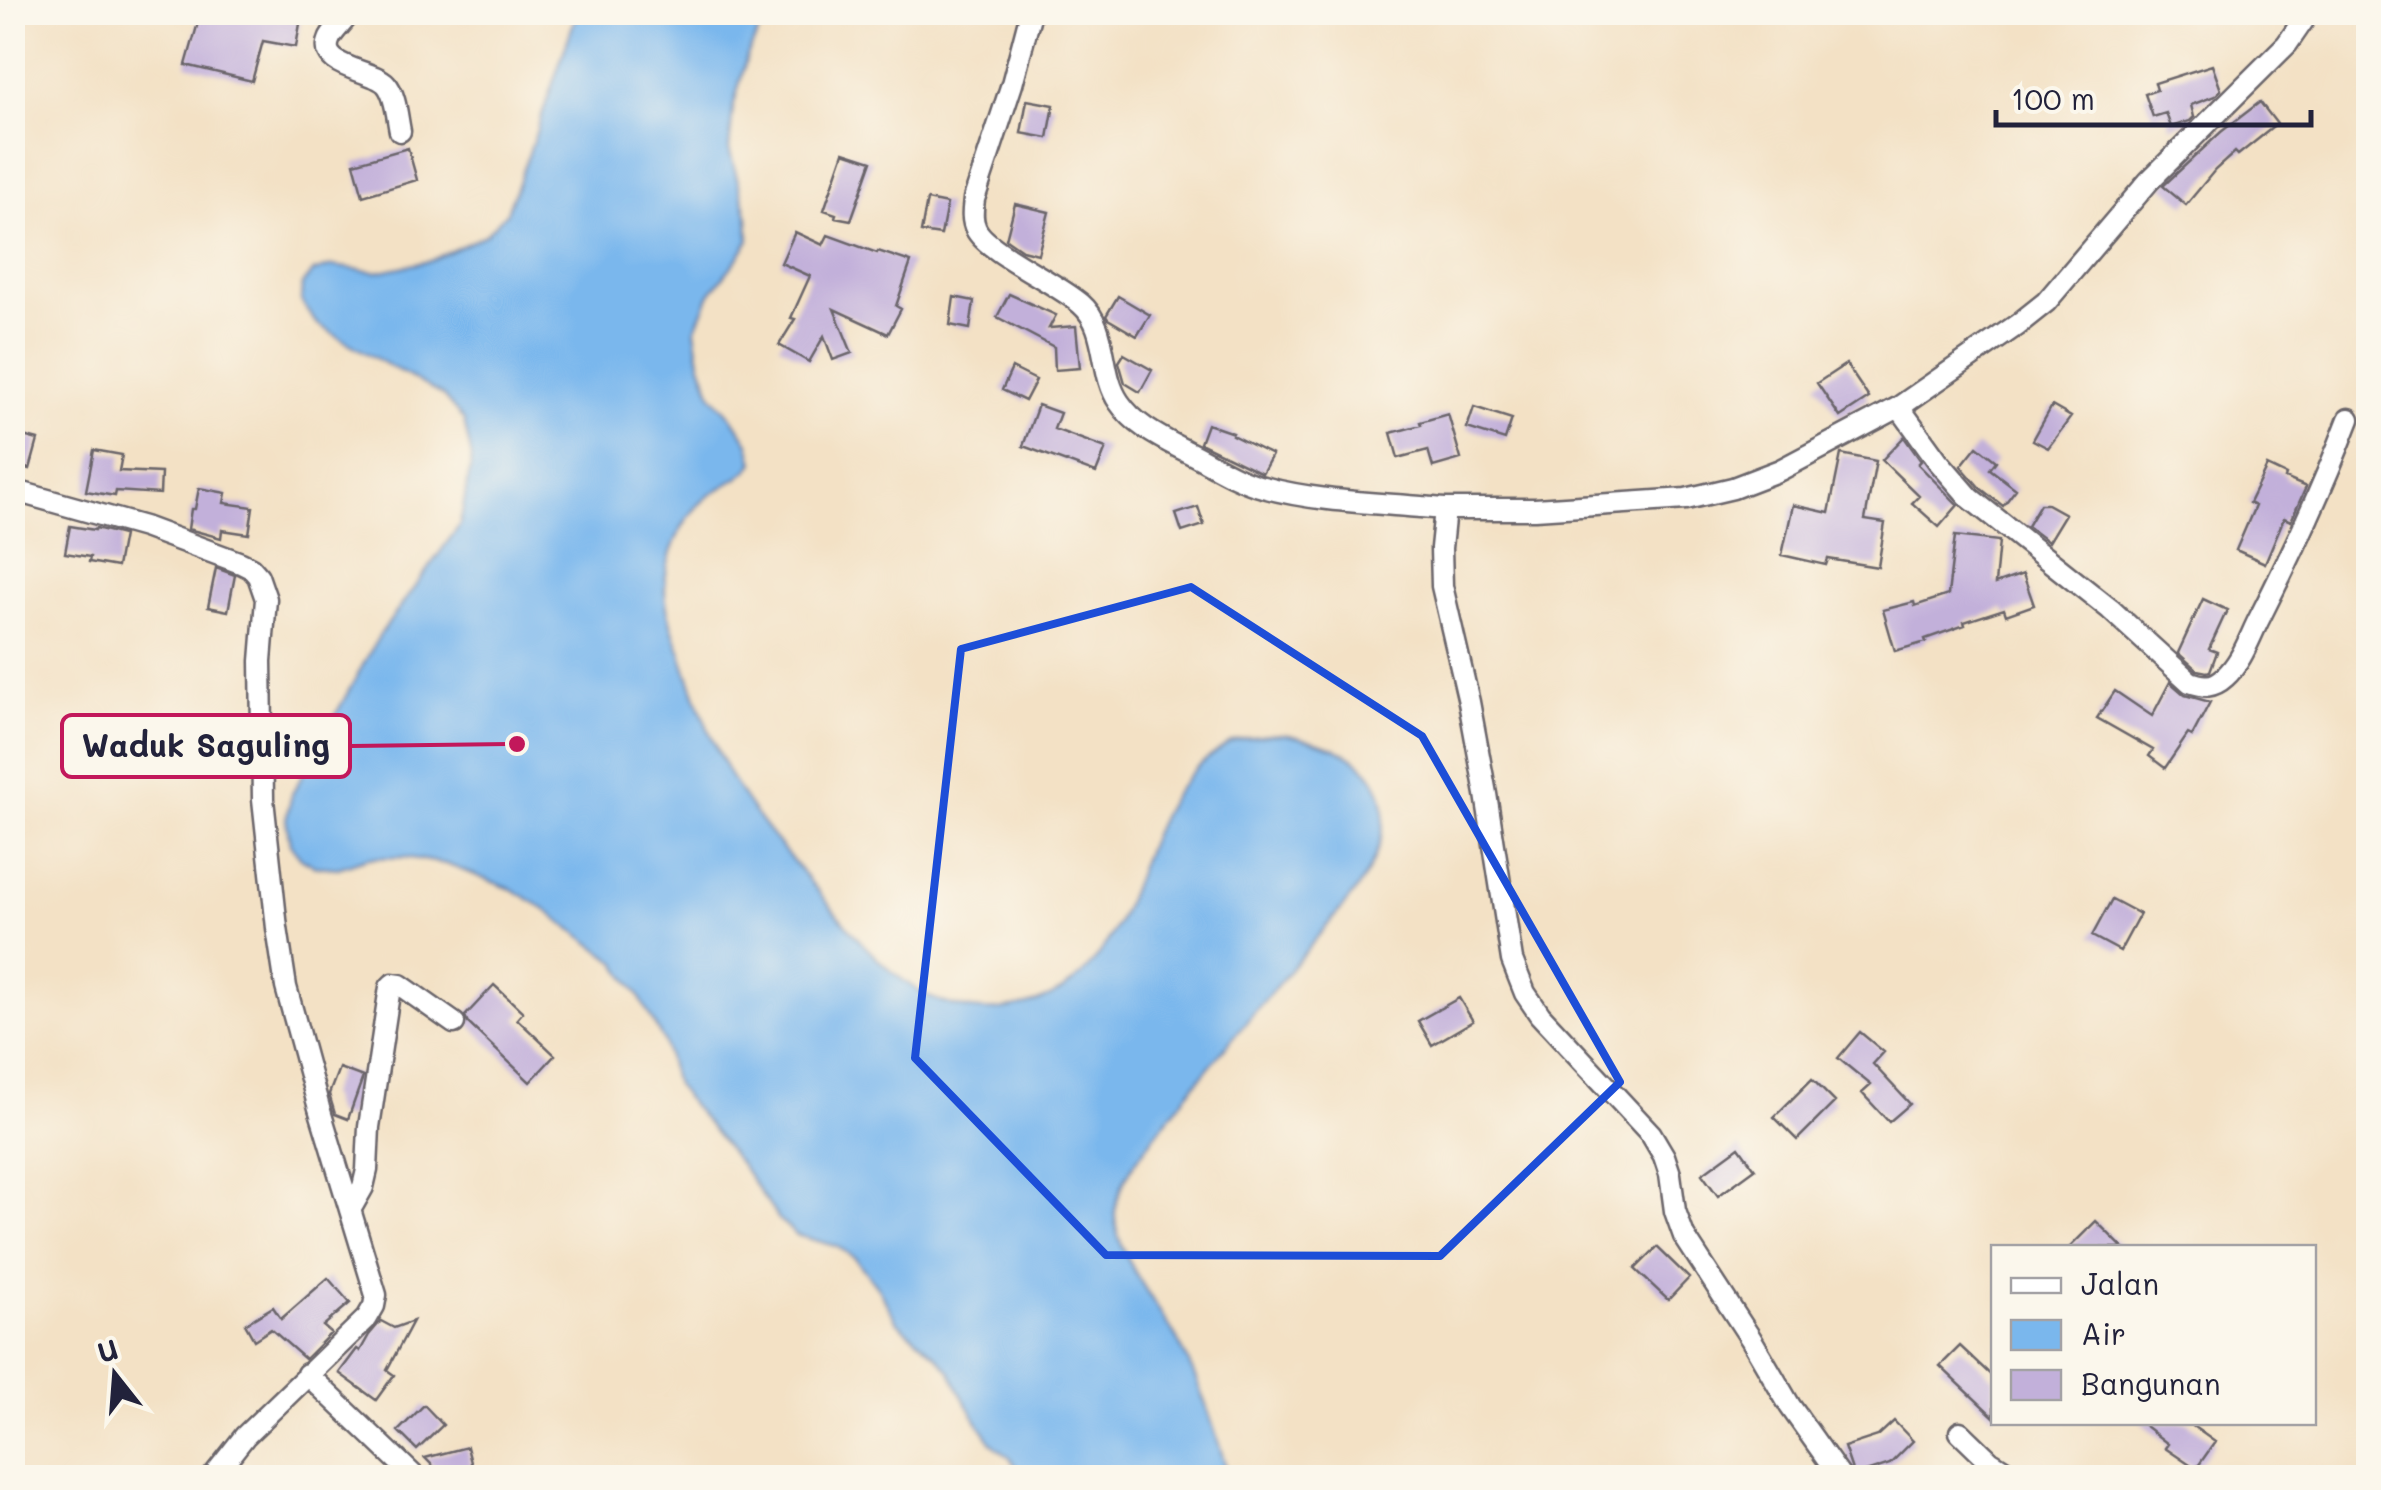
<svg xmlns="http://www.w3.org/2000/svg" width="2381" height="1490" font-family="Mali,sans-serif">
  <rect width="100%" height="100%" fill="#fbf7ec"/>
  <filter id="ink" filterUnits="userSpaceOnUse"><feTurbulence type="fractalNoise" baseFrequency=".01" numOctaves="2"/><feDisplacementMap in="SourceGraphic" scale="20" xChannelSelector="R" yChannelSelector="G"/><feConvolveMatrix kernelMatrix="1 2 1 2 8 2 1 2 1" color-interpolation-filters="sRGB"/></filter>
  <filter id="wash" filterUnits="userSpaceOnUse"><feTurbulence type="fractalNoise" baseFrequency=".0048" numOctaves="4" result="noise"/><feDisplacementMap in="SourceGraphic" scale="40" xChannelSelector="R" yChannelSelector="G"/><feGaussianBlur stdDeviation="2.25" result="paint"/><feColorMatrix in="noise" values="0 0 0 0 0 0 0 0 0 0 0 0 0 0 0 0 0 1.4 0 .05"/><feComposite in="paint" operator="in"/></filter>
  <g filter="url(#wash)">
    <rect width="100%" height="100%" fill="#f3e1c5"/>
    <!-- water -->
    <path fill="#7ab7ed" stroke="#4e6c94" stroke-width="2.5" d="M577 13H768L747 56 733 108 729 149 748 217 749 240 739 257 710 294 695 330 700 361 712 395 732 417 749 443 754 463C742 480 721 485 705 499 680 520 664 560 665 592 666 612 674 634 681 653 695 696 710 740 732 779 756 820 791 858 821 895 850 930 878 965 917 990 938 1004 973 1012 997 1010 1033 1007 1065 995 1089 967 1145 904 1139 804 1214 754 1220 750 1225 745 1231 742 1241 738 1272 734 1283 734 1292 735 1304 739 1313 741 1339 748 1368 762 1379 788 1389 811 1383 837 1374 859 1363 887 1338 912 1319 935 1268 997 1215 1057 1166 1121 1146 1147 1119 1177 1115 1211 1112 1251 1159 1306 1178 1341 1201 1384 1215 1431 1229 1477H1019V1470L1010 1458 993 1444 979 1424 964 1399 951 1372 935 1354 897 1322 878 1288 855 1258 836 1246 796 1235 779 1220 741 1165 675 1085 664 1042 639 996 616 962 546 910 514 890 446 864 405 857 368 858 338 868 315 866 301 858 290 844 286 819 292 794 379 636 460 525 472 458 464 421 442 395 343 340 316 323 301 301 302 284 313 272 332 266 376 272 430 261 485 235 507 212 528 156Z"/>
    <g id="blocks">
      <!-- building -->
      <path fill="#c2b0da" d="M201 12H302L296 47 263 41 252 81 186 65Z
        M2212 65 2221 90 2215 96 2191 105 2194 117 2190 121 2171 127 2166 113 2153 117 2145 94 2157 90 2155 83Z
        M1027 100 1054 105 1048 138 1021 133Z
        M2260 102 2277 124 2238 155 2235 152 2215 170 2186 205 2163 186 2221 132Z
        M408 148 417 180 363 196 354 163Z
        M844 152 872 161 851 220 835 217 836 214 824 210Z
        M927 200 947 204 941 235 921 232Z
        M1015 204 1049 212 1038 254 1022 250 1006 239Z
        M795 232 823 245 828 235 877 253 878 251 911 262 896 306 901 309 888 334 834 309 852 353 833 360 824 336 809 362 779 345 795 319 791 318 810 276 781 263Z
        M1009 294 1056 315 1049 328 1076 326 1080 368 1055 370 1054 347 997 317Z
        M1118 296 1150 315 1137 336 1108 319 1106 316Z
        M954 297 974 301 970 329 950 325Z
        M1124 354 1152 370 1140 392 1125 383 1119 362Z
        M1846 364 1869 398 1840 417 1817 383Z
        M1012 368 1036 380 1025 401 1002 390Z
        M1038 405 1060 413 1054 429 1106 448 1096 473 1023 446Z
        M2052 406 2071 417 2048 448 2033 440Z
        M1474 407 1512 419 1505 440 1467 428Z
        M1448 414 1461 459 1433 467 1428 450 1398 458 1391 433 1421 425 1420 422Z
        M1207 424 1233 433 1232 435 1272 455 1262 473 1200 443Z
        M12 433 38 440 30 469 12 465Z
        M1904 437 1921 461 1918 464 1958 505 1939 527 1912 503 1919 496 1882 460Z
        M1977 446 1996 461 1990 469 2016 489 2003 506 1980 488 1961 466Z
        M94 450 122 455 119 471 161 473 160 494 116 491 115 496 86 491Z
        M1841 454 1876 461 1865 520 1885 523 1878 567 1828 559 1826 565 1782 555 1793 505 1829 513Z
        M2267 466 2286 475 2285 478 2306 487 2291 521 2284 518 2265 563 2236 550 2255 506 2249 503Z
        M199 488 226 493 224 503 253 507 249 534 222 530 221 538 188 529 191 509H195Z
        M2040 504H2047L2065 514 2048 542 2027 526Z
        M1198 507 1204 525 1182 532 1176 514Z
        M70 526 95 530 96 528 123 535 117 567 89 562 90 557 65 553Z
        M1955 536 1999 541 1995 584 2023 574 2034 605 2006 615 2004 609 1964 622 1965 625 1925 639 1926 642 1895 651 1883 610 1914 602 1915 606 1948 595Z
        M216 568 235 575 228 611 208 607Z
        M2203 599 2227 610 2209 649 2217 652 2210 671 2207 672 2197 670 2178 653Z
        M2170 682 2185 695 2210 702 2192 736 2188 734 2165 768 2149 756 2153 750 2097 718 2115 691 2152 716Z
        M2112 899 2140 914 2120 951 2092 936Z
        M494 985 523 1012 517 1019 555 1055 530 1082 468 1023 465 1016Z
        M1459 998 1473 1021 1432 1045 1418 1021Z
        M1860 1032 1884 1052 1873 1064 1910 1104 1889 1122 1862 1093 1871 1085 1838 1058Z
        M339 1068 363 1077 348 1119 335 1114 329 1094Z
        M1812 1079 1835 1102 1797 1140 1774 1117Z
        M1739 1147 1755 1169 1718 1196 1702 1174Z
        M2096 1221 2123 1248H2069Z
        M1657 1247 1689 1278 1668 1300 1635 1269Z
        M328 1278 350 1303 323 1326 331 1333 305 1359 271 1329 254 1340 245 1324 273 1307 281 1319Z
        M381 1321 394 1328 413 1321 387 1370 394 1375 376 1400 339 1373 357 1349 360 1351 369 1335Z
        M1960 1346 1994 1378V1417L1940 1366Z
        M424 1405 443 1425 417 1450 398 1431Z
        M1894 1421 1913 1441 1890 1464 1854 1476 1844 1447 1878 1436Z
        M2140 1422H2187L2215 1442 2196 1469 2165 1448 2168 1444Z
        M467 1447 475 1478H441L440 1473 425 1458Z"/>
    </g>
  </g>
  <g filter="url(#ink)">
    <use href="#blocks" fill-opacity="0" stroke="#6b656b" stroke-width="2.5"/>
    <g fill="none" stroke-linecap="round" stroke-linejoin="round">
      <!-- minor casing -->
      <g stroke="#6b656b" stroke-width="25">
        <path id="minor" d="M350 12C345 21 335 29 330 38 316 68 372 69 386 84 396 95 397 117 400 131
          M1031 12 1012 84 974 199C973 209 971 219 976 229 986 251 1057 283 1081 304 1109 328 1099 373 1119 402 1135 426 1161 438 1186 451 1211 463 1237 481 1263 487 1321 503 1385 503 1445 509
          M1899 407 1938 461 1970 498 2110 609 2190 682C2204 687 2213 688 2225 677 2242 662 2250 636 2260 617 2293 552 2323 487 2349 419
          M12 490 144 527 241 563 251 568 258 576 266 599 261 661 263 799 277 928 286 987 319 1108 376 1295 374 1306 367 1318 245 1436 212 1478
          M350 1210 363 1187 367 1170 369 1127 390 987 393 984 400 985 454 1023
          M307 1374 416 1478
          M1960 1432 1990 1461 2017 1478
          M1841 1478 1790 1406 1751 1339 1684 1236 1675 1211 1670 1174 1664 1156 1651 1134 1540 1015 1525 993 1512 960 1486 794 1469 702 1442 586 1441 548 1445 509H1535L1686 499 1733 488 1780 470 1899 407 2017 325 2046 302 2149 181 2287 44 2309 12"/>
      </g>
      <!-- minor -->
      <use href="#minor" stroke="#fff" stroke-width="20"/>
    </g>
  </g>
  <!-- marked area -->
  <path fill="none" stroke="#1d4ed8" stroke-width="8" stroke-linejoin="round" d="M1191 587 1422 736 1620 1082 1440 1256 1106 1255 915 1058 961 649Z"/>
  <!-- callouts -->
  <path fill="none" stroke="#c2185b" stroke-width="4" d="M517 744L350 746"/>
  <circle fill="#c2185b" stroke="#fbf7ec" stroke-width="4" cx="517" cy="744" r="10"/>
  <rect fill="#fbf7ec" stroke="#c2185b" stroke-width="4" x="62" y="715" width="288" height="62" rx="10"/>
  <g font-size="32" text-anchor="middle" font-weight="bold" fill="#22223b">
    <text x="206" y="757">Waduk Saguling</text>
  </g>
  <!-- margin -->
  <rect width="2381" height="1490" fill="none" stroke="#fbf7ec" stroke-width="50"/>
  <!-- legend -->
  <rect x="1991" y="1245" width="325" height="180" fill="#fbf7ec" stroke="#a4a2a5" stroke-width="2.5"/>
  <rect x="2011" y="1278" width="50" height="15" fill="#ffffff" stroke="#a4a2a5" stroke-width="2.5"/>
  <text x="2081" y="1295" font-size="30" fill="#22223b">Jalan</text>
  <rect x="2011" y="1320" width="50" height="30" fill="#7ab7ed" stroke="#a4a2a5" stroke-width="2.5"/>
  <text x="2081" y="1345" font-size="30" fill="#22223b">Air</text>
  <rect x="2011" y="1370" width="50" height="30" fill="#c2b0da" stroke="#a4a2a5" stroke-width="2.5"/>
  <text x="2081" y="1395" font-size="30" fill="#22223b">Bangunan</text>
  <!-- north arrow -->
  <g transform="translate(115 1375) rotate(343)" stroke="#fbf7ec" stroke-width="8" paint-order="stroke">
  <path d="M0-8L18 38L0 25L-18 38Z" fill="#22223b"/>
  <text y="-15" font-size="28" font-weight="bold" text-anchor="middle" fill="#22223b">U</text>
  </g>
  <!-- scale -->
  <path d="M1996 110v15h315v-15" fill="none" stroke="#22223b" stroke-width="5"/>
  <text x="2011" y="110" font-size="30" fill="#22223b" stroke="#fbf7ec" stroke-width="8" paint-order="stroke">100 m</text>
</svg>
